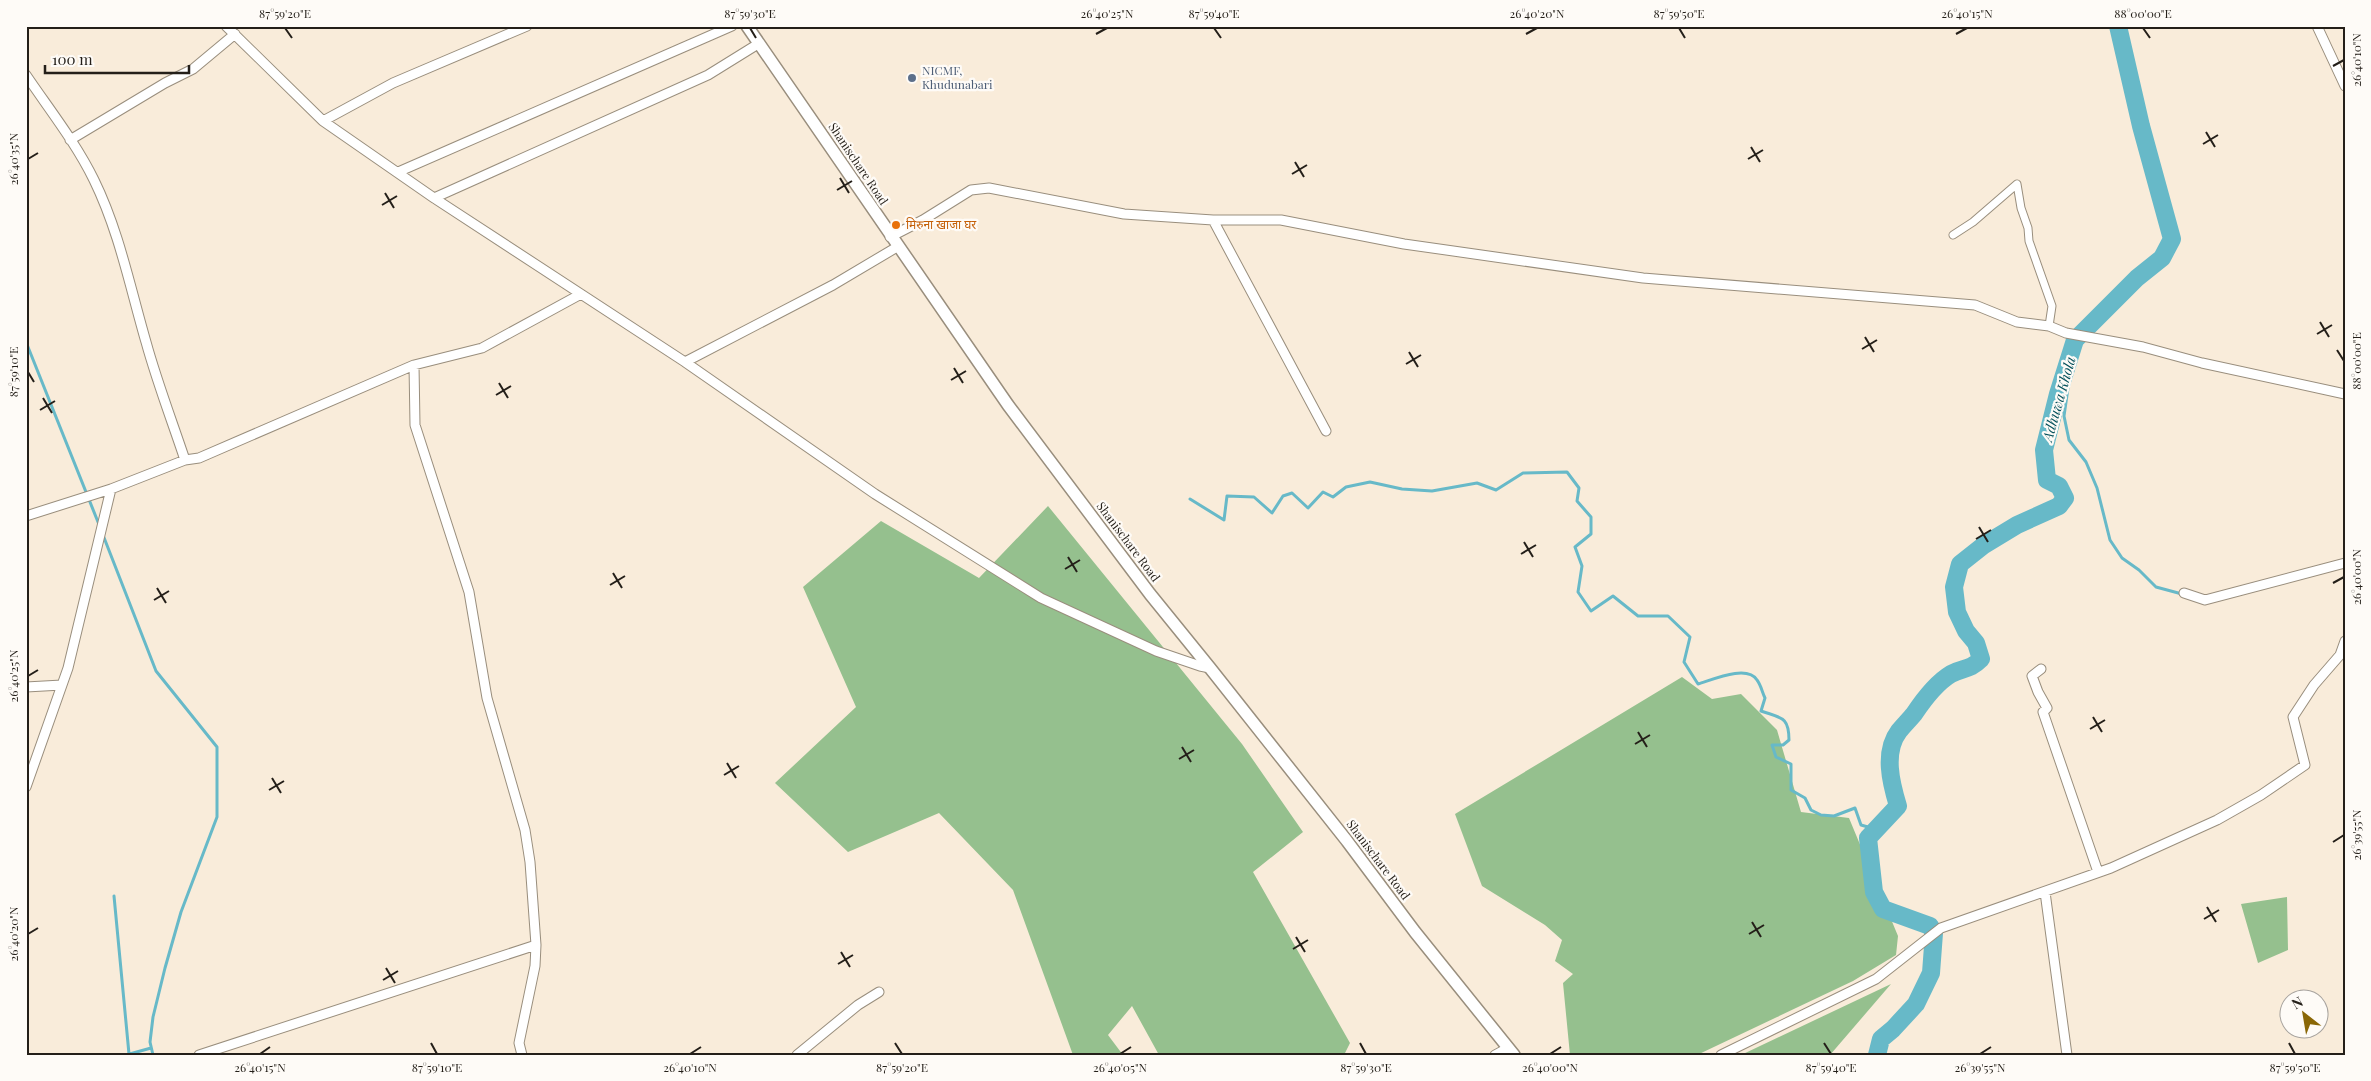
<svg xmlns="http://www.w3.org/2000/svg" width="2371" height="1081" font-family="'Playfair Display','Noto Sans Devanagari',serif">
  <rect width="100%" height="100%" fill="#f9ecda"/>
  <!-- forest -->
  <path fill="#95c08e" d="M1048 506 1242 744 1303 832 1253 872 1350 1043 1344 1055H1159L1132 1006 1108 1035 1123 1055H1073L1013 890 939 813 848 852 775 783 856 707 803 587 881 521 979 578Z
    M1682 677 1712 699 1741 694 1777 730 1801 812 1849 818 1898 936 1896 955 1853 981 1697 1055H1570L1563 983 1573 974 1555 961 1562 940 1545 925 1482 886 1455 814Z
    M2287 897 2288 950 2258 963 2241 904Z
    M1891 984 1830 1055H1741Z"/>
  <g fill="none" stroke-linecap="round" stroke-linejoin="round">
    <!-- stream -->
    <path stroke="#67b9c8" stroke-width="3" d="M26 342 100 527
      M2065 372 2068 388 2064 416 2069 440 2086 462 2097 488 2110 540 2122 558 2139 570 2156 587 2182 594
      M1190 499 1224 520 1227 496 1254 497 1272 513 1283 496 1292 493 1308 508 1323 492 1333 497 1346 487 1370 482 1402 489 1432 491 1477 483 1496 490 1523 473 1567 472 1579 488 1577 501 1591 517V534L1575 547 1582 566 1578 592 1591 611 1613 596 1638 616H1668L1690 637 1684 662 1698 684C1712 680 1747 664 1757 680 1761 685 1762 692 1765 698L1761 711C1781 718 1789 716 1789 740L1783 745H1772L1776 757 1791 764V790L1805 798 1811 810 1821 815 1834 816 1855 808 1861 825 1875 829
      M103 535 156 671 217 747V817L181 912 165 968 153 1017 150 1042 153 1055
      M114 896 129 1054
      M126 1055 151 1048"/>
    <!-- river -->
    <path stroke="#67b9c8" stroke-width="18" d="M1877 1055 1881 1039 1893 1029 1916 1004 1931 973 1934 933 1930 926 1883 909 1874 892 1868 838 1898 806C1891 783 1883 752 1899 731 1904 725 1909 720 1914 714 1924 699 1936 683 1951 674 1964 667 1969 671 1981 659L1976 643 1966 631 1957 612 1954 587 1960 564 1984 545 2017 525 2059 506 2065 498 2059 486 2047 480 2044 450 2058 394 2075 340 2137 278 2162 258 2172 239 2141 126 2118 26"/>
    <!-- pedestrian casing -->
    <g stroke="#998e7d" stroke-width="9">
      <path id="pedestrian" d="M1953 235 1973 222 2017 184 2021 208 2028 228 2029 241 2052 306 2049 326"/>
    </g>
    <!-- minor casing -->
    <g stroke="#998e7d" stroke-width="11">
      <path id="minor" d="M226 26 323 121 434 198 685 362
        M2317 26 2345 86
        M26 75C49 109 76 143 94 180 119 231 130 287 146 342 157 382 172 421 185 460
        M323 121 393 83 527 26
        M70 140 165 83 193 69 235 34
        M398 172 732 26
        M434 198 708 75 758 44
        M1213 220 1326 431
        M890 237 923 220 971 190 989 188 1124 214 1213 220H1281L1404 244 1643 278 1975 305 2017 322 2049 326 2066 333 2143 347 2202 363 2345 394
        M897 247 833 285 685 362 875 494 1041 598 1156 651 1200 666 1210 668
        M414 365 415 425 469 592 487 698 525 830 530 862 536 945 535 966 519 1043 522 1055
        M26 516 111 489 185 460 199 458 414 365 482 348 581 294
        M2184 593 2205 600 2345 563
        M2041 669 2032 676 2038 692 2047 708 2043 712 2098 872
        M26 687 62 685
        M26 787 68 668 111 489
        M2045 892 2067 1055
        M199 1055 536 945
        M797 1055 858 1005 879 992
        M1495 1055 1508 1048
        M1721 1055 1876 979 1941 928 2111 868 2217 820 2261 795 2305 765 2293 717 2314 685 2340 655 2345 641"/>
    </g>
    <!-- tertiary casing -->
    <g stroke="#998e7d" stroke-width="14">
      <path id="tertiary" d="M747 26 1008 405 1150 594 1210 668 1347 841 1415 932 1514 1055"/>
    </g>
    <!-- pedestrian -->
    <use href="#pedestrian" stroke="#fff" stroke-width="7"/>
    <!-- minor -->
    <use href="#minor" stroke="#fff" stroke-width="9"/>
    <!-- tertiary -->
    <use href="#tertiary" stroke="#fff" stroke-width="11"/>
  </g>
  <!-- ticks -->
  <path fill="none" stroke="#241f19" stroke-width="2" d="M285 28 292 38M750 28 756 38M1214 28 1221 38M1679 28 1685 38M2143 28 2150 38M1096 34 1107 28M1526 34 1537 28M1956 34 1967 28M2333 66 2344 60M2206 132 2215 147M2203 144 2218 135M1751 147 1760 162M28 159 38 153M1748 159 1763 150M1295 162 1304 177M1292 174 1307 165M840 178 849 193M837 190 852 181M385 193 394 208M382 205 397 196M2320 322 2329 337M2317 334 2332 325M1865 337 1874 352M1862 349 1877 340M2337 350 2344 361M1409 352 1418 367M1406 364 1421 355M954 368 963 383M28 372 34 382M951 380 966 371M499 383 508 398M496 395 511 386M43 398 52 413M40 410 55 401M1979 527 1988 542M1976 539 1991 530M1524 542 1533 557M1521 554 1536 545M1068 557 1077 572M1065 569 1080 560M613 573 622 588M2333 583 2344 577M610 585 625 576M157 588 166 603M154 600 169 591M28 676 38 670M2093 717 2102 732M2090 729 2105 720M1638 732 1647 747M1635 744 1650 735M1182 747 1191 762M1179 759 1194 750M727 763 736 778M724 775 739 766M272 778 281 793M269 790 284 781M2333 842 2344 835M2207 907 2216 922M2204 919 2219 910M1752 922 1761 937M28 934 38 928M1749 934 1764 925M1296 937 1305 952M1293 949 1308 940M841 952 850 967M838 964 853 955M386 968 395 983M383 980 398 971M431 1043 437 1054M895 1043 902 1054M1360 1043 1366 1054M1824 1043 1831 1054M2289 1043 2295 1054M260 1054 270 1047M690 1054 701 1047M1120 1054 1131 1047M1550 1054 1561 1047M1980 1054 1991 1047"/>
  <!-- markers -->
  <circle fill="#5c6f8a" stroke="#fefbf7" stroke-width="2" cx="912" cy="78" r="5"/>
  <circle fill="#e8710a" stroke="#fefbf7" stroke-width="2" cx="896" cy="225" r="5"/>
  <g text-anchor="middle" stroke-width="4.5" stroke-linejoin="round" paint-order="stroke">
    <!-- service labels -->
    <g font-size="12" fill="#4e5e75" stroke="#fefbf7" text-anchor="start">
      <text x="922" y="75">NICMF,<tspan x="922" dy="14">Khudunabari</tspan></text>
    </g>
    <!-- street labels -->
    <g font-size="12" fill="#241f19" stroke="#fefbf7">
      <text transform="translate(858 164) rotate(56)" y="4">Shanischare Road</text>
      <text transform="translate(1128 542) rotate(53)" y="4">Shanischare Road</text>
      <text transform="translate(1378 860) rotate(53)" y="4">Shanischare Road</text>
    </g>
    <!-- food labels -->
    <g font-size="12" fill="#c56008" stroke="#fefbf7" text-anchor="start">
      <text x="906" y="229">मिरुना खाजा घर</text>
    </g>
    <!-- water labels -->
    <g font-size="14" font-style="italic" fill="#05515c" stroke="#fefbf7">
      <text transform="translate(2059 399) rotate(-74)" y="5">Adhuwa Khola</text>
    </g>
  </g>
  <!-- border -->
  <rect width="2371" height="1081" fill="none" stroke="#fefbf7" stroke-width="55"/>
  <!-- north arrow -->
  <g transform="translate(2304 1014) rotate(329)"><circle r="24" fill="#fefbf7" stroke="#a7a39e"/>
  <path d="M0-4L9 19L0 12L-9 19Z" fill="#8a6706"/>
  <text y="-8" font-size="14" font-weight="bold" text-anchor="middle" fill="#241f19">N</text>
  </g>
  <!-- scale -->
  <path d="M45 65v8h144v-8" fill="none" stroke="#241f19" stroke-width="2.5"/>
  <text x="52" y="65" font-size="15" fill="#241f19" stroke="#fefbf7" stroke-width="4" paint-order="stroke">100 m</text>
  <rect x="28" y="28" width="2316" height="1026" fill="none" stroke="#241f19" stroke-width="2"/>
  <g font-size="12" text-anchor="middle" fill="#241f19">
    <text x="285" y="18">87°59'20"E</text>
    <text x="750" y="18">87°59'30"E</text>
    <text x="1107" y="18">26°40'25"N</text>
    <text x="1214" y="18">87°59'40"E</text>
    <text x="1537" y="18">26°40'20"N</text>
    <text x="1679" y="18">87°59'50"E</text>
    <text x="1967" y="18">26°40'15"N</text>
    <text x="2143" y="18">88°00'00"E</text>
    <text transform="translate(2357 60) rotate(-90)" y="4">26°40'10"N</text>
    <text transform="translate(14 159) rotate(-90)" y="4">26°40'35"N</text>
    <text transform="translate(2357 361) rotate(-90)" y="4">88°00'00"E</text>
    <text transform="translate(14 372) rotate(-90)" y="4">87°59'10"E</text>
    <text transform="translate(2357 577) rotate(-90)" y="4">26°40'00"N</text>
    <text transform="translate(14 676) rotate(-90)" y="4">26°40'25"N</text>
    <text transform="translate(2357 835) rotate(-90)" y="4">26°39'55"N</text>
    <text transform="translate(14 934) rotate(-90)" y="4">26°40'20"N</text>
    <text x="260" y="1072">26°40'15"N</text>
    <text x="437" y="1072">87°59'10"E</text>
    <text x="690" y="1072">26°40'10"N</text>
    <text x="902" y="1072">87°59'20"E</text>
    <text x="1120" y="1072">26°40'05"N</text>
    <text x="1366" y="1072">87°59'30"E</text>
    <text x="1550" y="1072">26°40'00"N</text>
    <text x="1831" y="1072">87°59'40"E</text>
    <text x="1980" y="1072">26°39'55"N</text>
    <text x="2295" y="1072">87°59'50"E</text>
  </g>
</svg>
